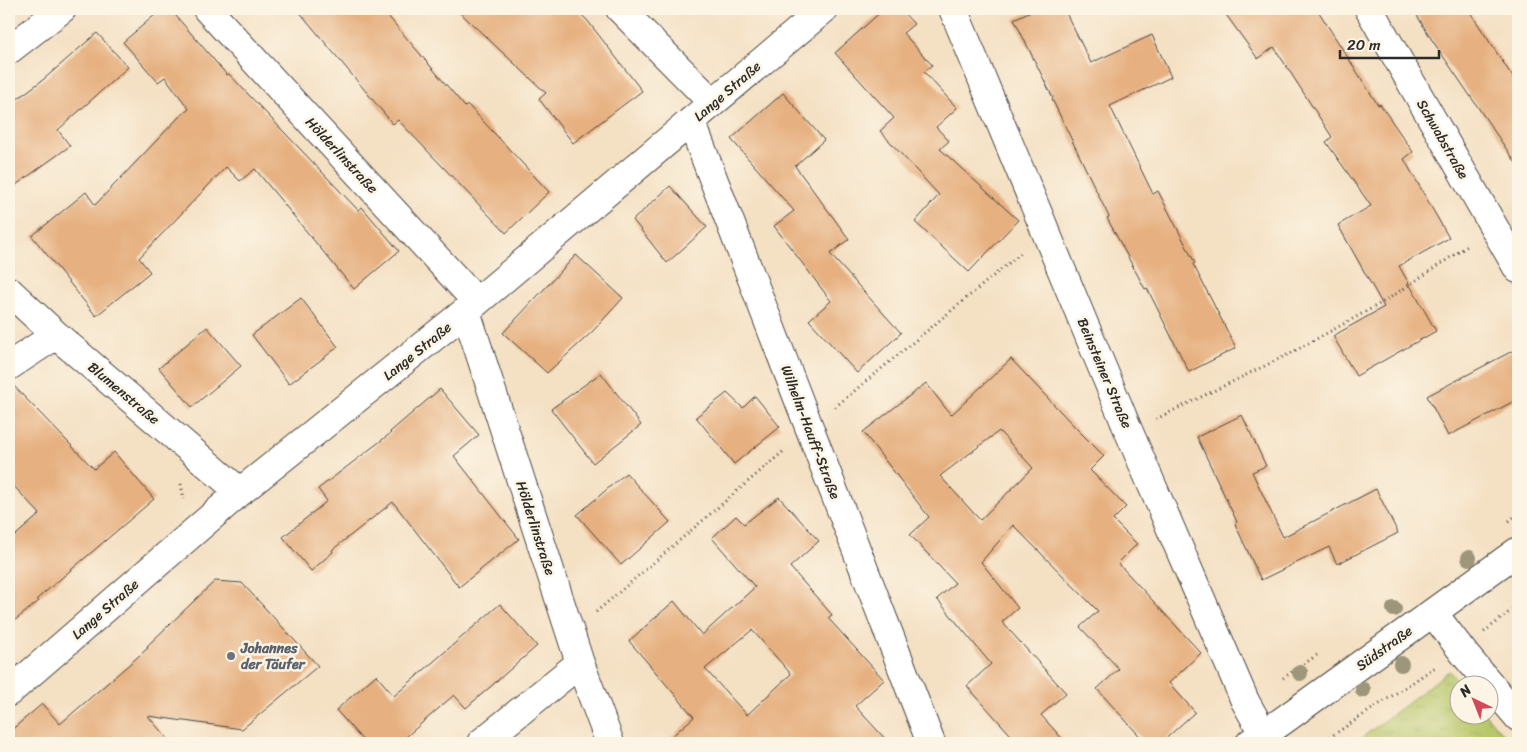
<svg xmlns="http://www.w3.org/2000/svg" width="1527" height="752" font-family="Sriracha,sans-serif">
  <defs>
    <pattern id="grass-tufts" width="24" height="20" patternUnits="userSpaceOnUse" patternTransform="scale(1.25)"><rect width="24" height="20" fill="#b7c769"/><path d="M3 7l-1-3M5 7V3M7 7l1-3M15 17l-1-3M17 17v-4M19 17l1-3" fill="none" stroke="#9eab5b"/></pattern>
  </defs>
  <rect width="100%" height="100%" fill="#fcf5e5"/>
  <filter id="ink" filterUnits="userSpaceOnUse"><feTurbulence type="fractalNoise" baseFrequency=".02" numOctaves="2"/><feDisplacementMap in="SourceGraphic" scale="10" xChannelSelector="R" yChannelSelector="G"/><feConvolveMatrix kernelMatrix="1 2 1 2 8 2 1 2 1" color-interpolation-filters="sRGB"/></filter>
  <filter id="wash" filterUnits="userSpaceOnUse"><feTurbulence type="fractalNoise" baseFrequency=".0096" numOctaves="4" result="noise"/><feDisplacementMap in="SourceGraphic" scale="20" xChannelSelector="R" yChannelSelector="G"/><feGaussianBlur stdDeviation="1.12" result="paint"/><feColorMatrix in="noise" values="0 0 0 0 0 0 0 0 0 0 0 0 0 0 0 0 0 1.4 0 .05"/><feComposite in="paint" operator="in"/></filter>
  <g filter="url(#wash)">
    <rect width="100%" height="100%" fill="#f4e0c3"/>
    <!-- grass -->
    <path fill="url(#grass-tufts)" stroke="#71794a" d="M1449 671 1461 684H1460V714L1486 715 1511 743H1355Z"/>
    <g id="blocks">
      <!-- building -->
      <path fill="#e6b080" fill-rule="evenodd" d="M162 9H170L227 75 229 74 358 210 362 207 399 251 354 289 255 169 240 181 226 167 139 258 150 272 96 316 32 236 86 192 95 205 179 117 189 109 165 77 158 82 123 42Z
        M297 9H382L465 107 468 105 549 192 506 233 398 120 393 124Z
        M456 9H575L587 20 642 91 573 143 539 99 546 93Z
        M884 9H900L914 24 903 33 932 65 924 72 957 108 936 127 949 141 940 149 1018 220 969 272 915 222 939 195 880 131 894 118 835 53Z
        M1035 9H1064L1091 63 1152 35 1171 77 1110 106 1153 194 1158 191 1195 263 1193 264 1236 348 1189 372 1147 288 1145 289 1107 218 1109 217 1052 99 1053 98 1014 19Z
        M1222 9H1317L1378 105 1380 104 1413 152 1404 159 1449 238 1399 266 1436 331 1356 376 1333 336 1384 307 1338 225 1371 206 1326 142 1332 137 1274 47 1258 59Z
        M1413 9H1468L1518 85V166L1432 40Z
        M97 33 128 67 58 130 70 146 9 190V105L44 79Z
        M783 93 824 140 795 166 849 239 830 254 901 333 857 373 809 320 831 301 774 226 794 211 731 139Z
        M670 186 707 227 667 263 633 220Z
        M576 255 623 298 592 332 547 373 503 333Z
        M301 298 338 347 289 384 252 335Z
        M207 327 241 366 192 407 159 368Z
        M1518 348V399L1448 436 1427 396Z
        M1011 359 1075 427 1104 456 1090 470 1126 507 1113 520 1137 544 1118 563 1201 653 1169 683 1195 712 1161 743H1146L1097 689 1119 669 1080 627 1098 611 1013 525 981 562 1018 608 1002 622 1066 693 1041 715 1066 743H1018L967 686 991 664 937 599 955 583 910 535 929 517 863 432 926 383 951 415ZM999 431 1033 468 980 520 940 476Z
        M601 373 641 425 593 463 551 409Z
        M9 381 94 469 114 452 154 499 37 599 39 601 9 625V541L40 514 9 481Z
        M440 389 479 435 454 456 519 539 459 587 393 502 332 550 333 552 311 571 283 537 327 501 318 489 391 433 390 432Z
        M727 393 743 408 755 396 780 427 734 464 696 417Z
        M1242 415 1266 466 1252 472 1283 537 1376 489 1398 533 1337 564 1329 547 1261 580 1235 524 1237 522 1197 437Z
        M626 473 670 522 621 565 577 515Z
        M779 497 819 541 790 567 832 615 828 618 884 680 855 706 889 743H664L694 717 629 641 674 601 702 635 755 587 712 538 736 516 744 524ZM752 630 791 674 747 715 705 669Z
        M215 581 242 583 318 666 242 729 148 716 171 743H9V732L42 704 60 724 148 648 147 646Z
        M500 604 537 646 466 708 454 695 399 743H365L336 710 376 675 394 696Z"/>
    </g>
  </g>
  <g filter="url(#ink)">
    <use href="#blocks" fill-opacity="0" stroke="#494642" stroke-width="1"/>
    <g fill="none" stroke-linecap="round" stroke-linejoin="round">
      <!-- street casing -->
      <g stroke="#494642" stroke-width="30">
        <path id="street" d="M207 9 477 302
          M620 9 712 102
          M953 9 1129 432 1245 701 1264 735
          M1369 9 1518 269
          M9 50 62 9
          M691 121 931 743
          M9 291 56 335 240 492
          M466 311 580 663 610 743
          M9 366 56 335
          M1433 613 1466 656 1518 717
          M9 692 240 492 466 311 824 9
          M481 743 580 663"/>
      </g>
      <!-- secondary casing -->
      <g stroke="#494642" stroke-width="30">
        <path id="secondary" d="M1250 743 1281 722 1518 551"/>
      </g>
      <!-- path -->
      <path stroke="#494642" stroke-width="3" stroke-dasharray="1 4" stroke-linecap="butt" d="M835 407 1021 253
        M1156 419 1291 353 1385 301 1469 245
        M181 484 184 499
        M1509 521 1518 514
        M596 612 785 450
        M1484 632 1518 605
        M1283 678 1317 655
        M1321 743 1437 666"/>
      <!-- street -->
      <use href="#street" stroke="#fff" stroke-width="28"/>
      <!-- secondary -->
      <use href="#secondary" stroke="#fff" stroke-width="28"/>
    </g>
    <!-- trees -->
    <g fill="#9d967a">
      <circle cx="1469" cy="558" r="8"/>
      <circle cx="1394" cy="609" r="8"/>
      <circle cx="1401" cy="664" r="8"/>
      <circle cx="1300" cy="673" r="8"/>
      <circle cx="1363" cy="690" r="8"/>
    </g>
  </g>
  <!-- markers -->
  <circle fill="#6b7280" stroke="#fcf5e5" stroke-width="2" cx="231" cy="656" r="5"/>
  <g text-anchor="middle" stroke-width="5" stroke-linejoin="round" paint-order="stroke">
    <!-- street labels -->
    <g font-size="14" fill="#2b2b2b" stroke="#fcf5e5">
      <text transform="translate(727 91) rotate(-41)" y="5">Lange Straße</text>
      <text transform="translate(1443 139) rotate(60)" y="5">Schwabstraße</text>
      <text transform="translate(342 155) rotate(47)" y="5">Hölderlinstraße</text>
      <text transform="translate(417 351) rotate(-39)" y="5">Lange Straße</text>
      <text transform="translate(1105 373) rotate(67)" y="5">Beinsteiner Straße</text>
      <text transform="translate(124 393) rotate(40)" y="5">Blumenstraße</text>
      <text transform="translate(811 432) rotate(69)" y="5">Wilhelm-Hauff-Straße</text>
      <text transform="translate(536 528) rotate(72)" y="5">Hölderlinstraße</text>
      <text transform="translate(105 609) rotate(-41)" y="5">Lange Straße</text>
      <text transform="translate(1384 648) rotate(-36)" y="5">Südstraße</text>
    </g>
    <!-- worship labels -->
    <g font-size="14" font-weight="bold" fill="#5b616d" stroke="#fcf5e5" text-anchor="start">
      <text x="241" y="653">Johannes<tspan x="241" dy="16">der Täufer</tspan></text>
    </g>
  </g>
  <!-- margin -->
  <rect width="1527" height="752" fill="none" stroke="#fcf5e5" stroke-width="30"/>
  <!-- north arrow -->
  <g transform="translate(1474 700) rotate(317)"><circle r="24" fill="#fcf5e5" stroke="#a8a49b"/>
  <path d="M0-4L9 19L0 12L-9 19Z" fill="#d1495b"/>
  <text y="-8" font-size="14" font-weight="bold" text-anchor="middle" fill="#2b2b2b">N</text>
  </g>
  <!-- scale -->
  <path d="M1340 50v8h99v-8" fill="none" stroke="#2b2b2b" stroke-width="2.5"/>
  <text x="1347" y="50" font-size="15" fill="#2b2b2b" stroke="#fcf5e5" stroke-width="4" paint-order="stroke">20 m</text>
</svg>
